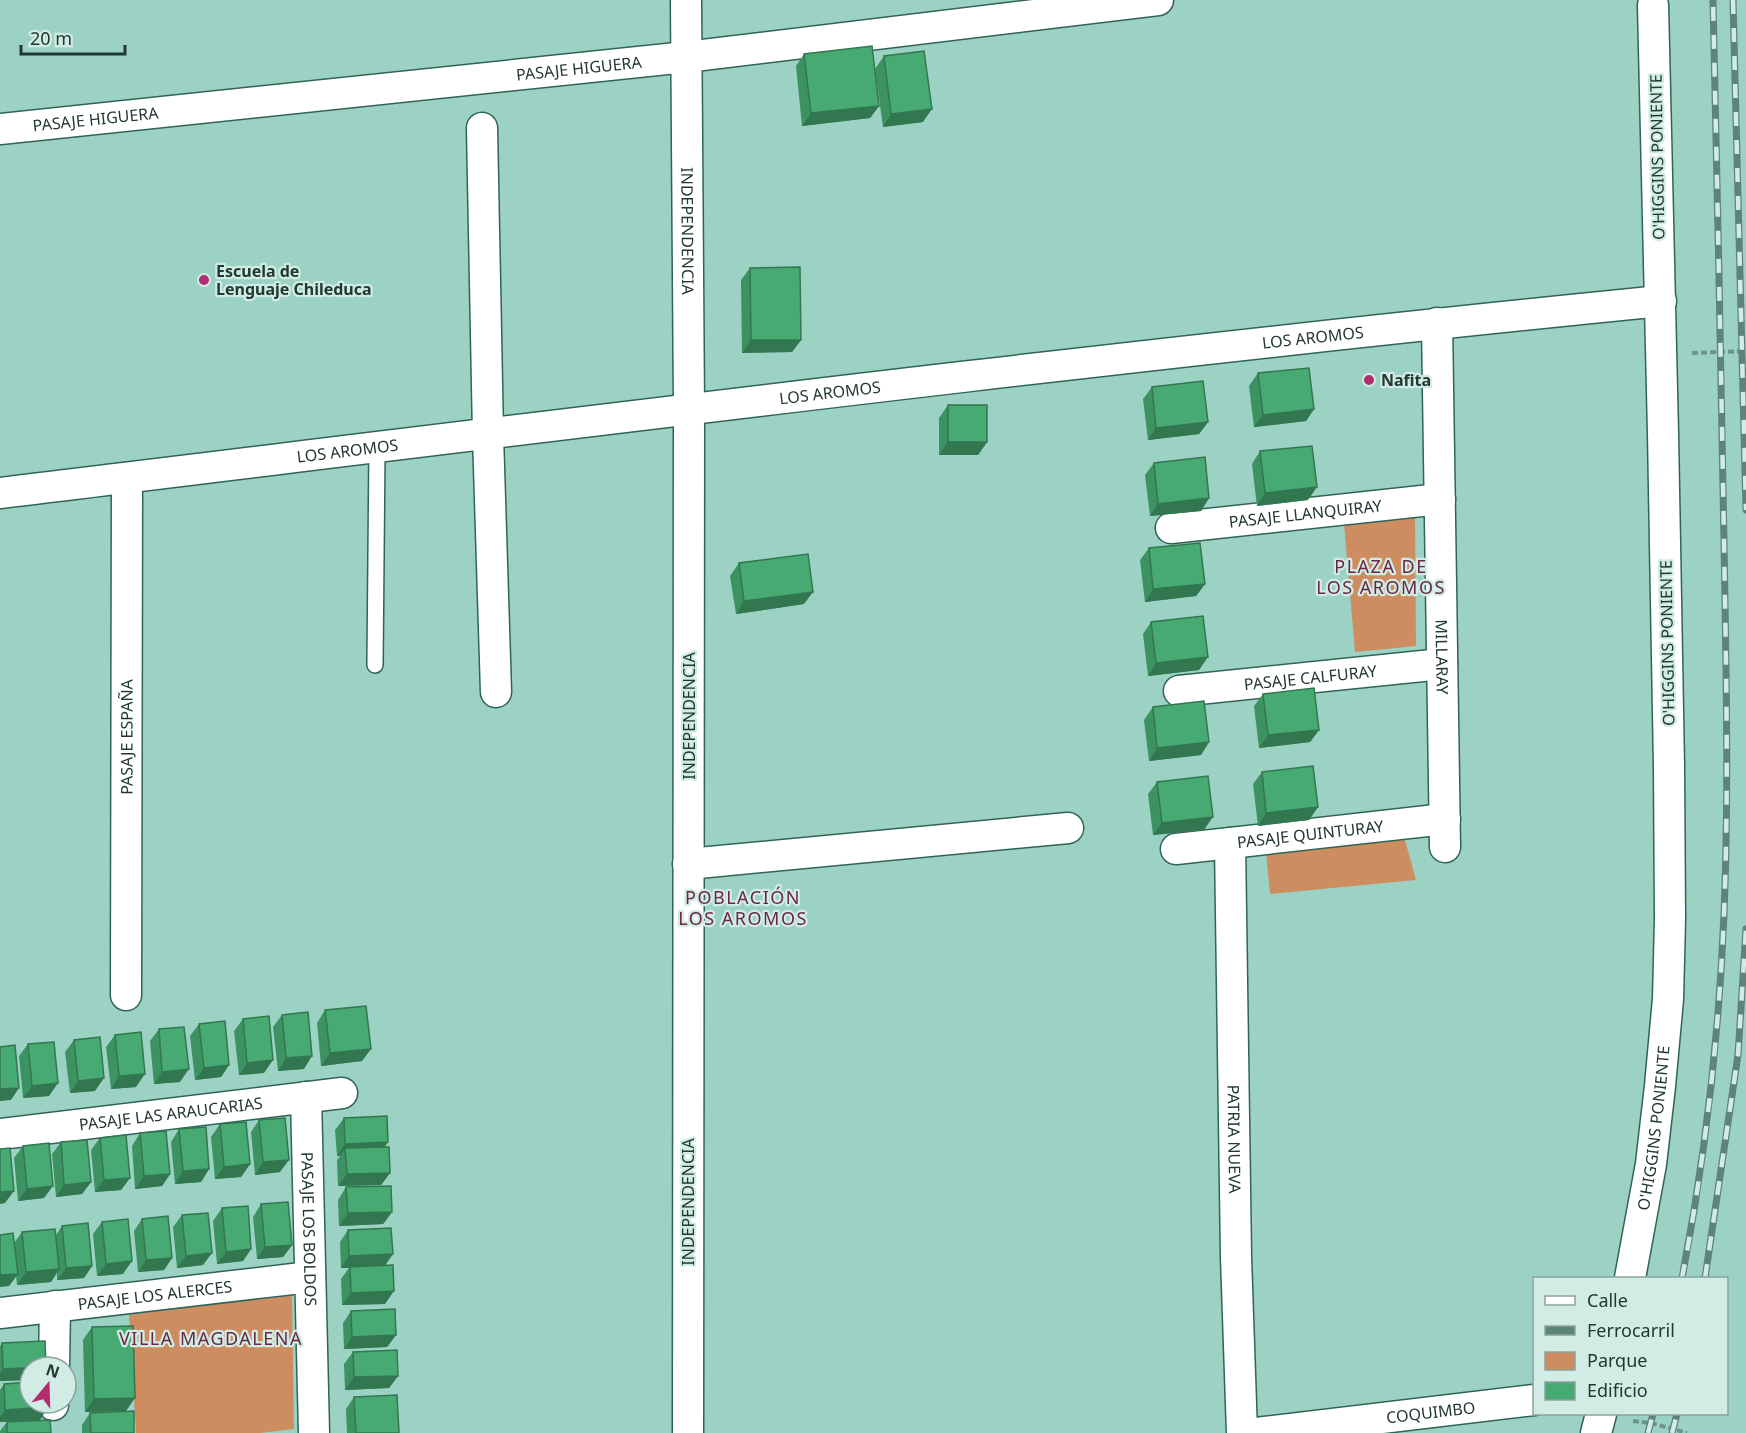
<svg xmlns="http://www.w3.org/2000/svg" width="1746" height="1433" font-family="'Noto Sans',sans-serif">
  <rect width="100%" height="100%" fill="#9cd2c3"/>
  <!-- green -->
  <path fill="#cd8d61" d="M1415 515 1416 646 1355 652 1344 524Z
    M1405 840 1416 880 1270 894 1266 852Z
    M292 1293 294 1429 260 1433H136L129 1315Z"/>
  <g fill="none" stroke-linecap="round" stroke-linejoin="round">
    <!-- lane casing -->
    <g stroke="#306457" stroke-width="18">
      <path id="lane" d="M375 665 377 448"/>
    </g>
    <!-- street casing -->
    <g stroke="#306457" stroke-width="33">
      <g id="street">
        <path id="s1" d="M686 0 689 411 688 1433"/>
        <path d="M482 128 488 435 496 692"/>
        <path id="s2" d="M0 129 686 57 1158 0"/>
        <path id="s3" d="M1437 323 1445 847"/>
        <path id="s4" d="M0 493C553 426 1106 356 1661 301"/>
        <path id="s5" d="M1171 528 1440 499"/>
        <path id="s6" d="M1179 691 1442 664"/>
        <path id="s7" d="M1230 843 1236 1257 1242 1433"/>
        <path id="s8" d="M1176 849 1445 819"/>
        <path d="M688 864 1068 828"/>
        <path id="s9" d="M126 995 127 478"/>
        <path id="s10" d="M306 1097 314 1433"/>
        <path id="s11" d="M0 1134 342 1093"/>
        <path id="s12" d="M1630 1278 1651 1164 1660 1086 1668 999 1670 919 1669 767 1663 433 1653 5"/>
        <path id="s13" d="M0 1313 310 1277"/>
        <path d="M54 1367 55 1306"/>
        <path d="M53 1405V1403"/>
        <path id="s14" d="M1256 1433 1534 1400"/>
        <path d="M1596 1433 1601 1414"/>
      </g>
    </g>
    <!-- path -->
    <path stroke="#6c958a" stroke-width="4" stroke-dasharray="6 3" stroke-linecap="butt" d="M1692 353 1746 351
      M1633 1421 1651 1423 1687 1433"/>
    <!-- lane -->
    <use href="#lane" stroke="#fff" stroke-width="15"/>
    <!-- street -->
    <use href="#street" stroke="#fff" stroke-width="30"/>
    <!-- rail casing -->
    <g stroke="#5e8479" stroke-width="7">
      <path id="rail" d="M1733 0 1746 510
        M1682 1278C1705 1159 1719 1036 1724 914 1729 790 1726 665 1724 541 1721 361 1717 180 1713 0
        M1705 1278 1738 1055 1746 929
        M1648 1433 1653 1414
        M1672 1433 1677 1414"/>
    </g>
    <!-- rail -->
    <use href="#rail" stroke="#d1ece4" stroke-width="4.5" stroke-dasharray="14" stroke-linecap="butt"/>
  </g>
  <!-- wall -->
  <path fill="#3d9262" d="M804 54 879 106 870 118 802 126 796 66Z
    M884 56 923 122 883 127 875 69Z
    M750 268 801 340 792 352 742 353 741 280Z
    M1258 373 1314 409 1306 421 1254 427 1249 386Z
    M1152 387 1208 422 1199 434 1148 440 1143 399Z
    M948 405 987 442 978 455H939V418Z
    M1260 451 1308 500 1257 506 1252 464Z
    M1154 463 1209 498 1201 511 1150 516 1145 475Z
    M1149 548 1205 584 1196 596 1145 602 1140 560Z
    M739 563 804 604 736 614 730 576Z
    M1151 622 1199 670 1148 676 1143 634Z
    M1263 694 1319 730 1310 742 1259 748 1254 706Z
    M1153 707 1209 742 1201 755 1149 761 1144 720Z
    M1262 772 1318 807 1309 820 1258 826 1253 784Z
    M1157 782 1204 830 1153 835 1148 794Z
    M325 1010 362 1061 321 1066 317 1023Z
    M282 1015 304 1069 278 1071 273 1027Z
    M243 1019 264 1073 239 1075 234 1031Z
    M199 1024 229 1065 221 1077 195 1080 190 1036Z
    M159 1029 180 1082 154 1084 150 1041Z
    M115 1035 136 1087 111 1089 106 1047Z
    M74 1040 95 1091 70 1093 65 1052Z
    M28 1044 49 1096 23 1098 19 1056Z
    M344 1118 385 1147 390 1173 381 1185 338 1186 337 1160 340 1156H337L335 1130Z
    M259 1120 280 1172 255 1175 251 1132Z
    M220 1124 250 1164 241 1177 215 1179 211 1137Z
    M179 1129 209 1169 201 1182 175 1184 171 1142Z
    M140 1133 170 1174 162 1186 135 1189 132 1146Z
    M100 1138 130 1178 121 1190 95 1192 91 1150Z
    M61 1142 91 1182 82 1194 56 1197 52 1154Z
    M23 1146 44 1198 18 1201 14 1158Z
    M346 1187 392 1212 383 1224 339 1226 338 1200Z
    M261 1204 292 1245 283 1257 257 1259 253 1217Z
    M222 1208 251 1249 243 1261 217 1264 213 1221Z
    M182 1215 203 1265 177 1268 173 1227Z
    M142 1219 172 1258 164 1270 138 1272 134 1231Z
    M102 1222 123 1274 97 1276 93 1234Z
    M62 1226 92 1266 84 1278 57 1280V1273L51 1282 17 1285 16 1276 9 1286 14 1243 22 1232 56 1235Z
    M348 1230 385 1266V1304L342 1305 341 1279 349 1268H341L340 1242Z
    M351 1311 396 1335 387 1347 344 1349 343 1323Z
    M92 1327 126 1411 85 1412 83 1340Z
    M2 1343 30 1367V1380L0 1381V1346Z
    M353 1352 398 1376 389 1388 345 1390 344 1364Z
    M4 1384 48 1407 40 1420 0 1422V1390Z
    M354 1397 399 1433H347L346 1409Z
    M90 1413 134 1433H82V1425Z
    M7 1422 51 1433H0V1431Z"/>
  <!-- shaded-wall -->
  <path fill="#327750" d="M879 106 870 118 802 126 811 113Z
    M932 109 923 122 883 127 891 114Z
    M751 340H801L792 352 742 353Z
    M1314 409 1306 421 1254 427 1263 415Z
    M1208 422 1199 434 1148 440 1156 428Z
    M948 442H987L978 455H939Z
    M1317 487 1308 500 1257 506 1265 493Z
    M1209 498 1201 511 1150 516 1158 504Z
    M1205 584 1196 596 1145 602 1153 589Z
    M813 592 804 604 736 614 744 601Z
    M1208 657 1199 670 1148 676 1156 663Z
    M1319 730 1310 742 1259 748 1268 735Z
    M1209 742 1201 755 1149 761 1157 748Z
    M1318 807 1309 820 1258 826 1266 813Z
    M1213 817 1204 830 1153 835 1162 823Z
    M371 1049 362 1061 321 1066 330 1053Z
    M312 1056 304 1069 278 1071 286 1058Z
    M273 1060 264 1073 239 1075 247 1063Z
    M229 1065 221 1077 195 1080 204 1068Z
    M189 1069 180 1082 154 1084 162 1072Z
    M145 1074 136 1087 111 1089 119 1076Z
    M104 1078 95 1091 70 1093 78 1081Z
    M58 1083 49 1096 23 1098 32 1086Z
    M19 1088 11 1100 0 1101V1089Z
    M388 1142 380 1155 345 1148 340 1156H337L345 1144Z
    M289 1160 280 1172 255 1175 263 1162Z
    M250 1164 241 1177 215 1179 224 1167Z
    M209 1169 201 1182 175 1184 183 1171Z
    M390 1173 381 1185 338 1186 347 1174Z
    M170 1174 162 1186 135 1189 144 1176Z
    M130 1178 121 1190 95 1192 104 1180Z
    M91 1182 82 1194 56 1197 64 1185Z
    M53 1186 44 1198 18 1201 27 1189Z
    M14 1191 5 1203 0 1204V1192Z
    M392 1212 383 1224 339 1226 348 1213Z
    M292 1245 283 1257 257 1259 265 1247Z
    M251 1249 243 1261 217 1264 226 1252Z
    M212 1253 203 1265 177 1268 186 1256Z
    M393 1254 384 1267 341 1268 349 1256Z
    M172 1258 164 1270 138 1272 146 1260Z
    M132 1261 123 1274 97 1276 106 1264Z
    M92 1266 84 1278 57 1280 66 1268Z
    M59 1269 51 1282 17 1285 26 1272Z
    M18 1274 9 1286 0 1287V1275Z
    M394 1291 385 1304 342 1305 351 1293Z
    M396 1335 387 1347 344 1349 352 1337Z
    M30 1368V1380L0 1381V1373L3 1369Z
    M398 1376 389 1388 345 1390 354 1377Z
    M135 1398 126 1411 85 1412 94 1399Z
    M48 1407 40 1420 0 1422V1417L5 1410Z"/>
  <!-- building -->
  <path fill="#47aa72" stroke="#327750" stroke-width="1.5" d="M872 46 879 106 811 113 804 54Z
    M924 51 932 109 891 114 884 56Z
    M800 267 801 340H751L750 268Z
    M1309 368 1314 409 1263 415 1258 373Z
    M1203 381 1208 422 1156 428 1152 387Z
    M948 405H987V442H948Z
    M1312 446 1317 487 1265 493 1260 451Z
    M1205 457 1209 498 1158 504 1154 463Z
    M1200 543 1205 584 1153 589 1149 548Z
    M808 554 813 592 744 601 739 563Z
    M1203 616 1208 657 1156 663 1151 622Z
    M1314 688 1319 730 1268 735 1263 694Z
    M1204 701 1209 742 1157 748 1153 707Z
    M1313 766 1318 807 1266 813 1262 772Z
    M1208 776 1213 817 1162 823 1157 782Z
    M366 1006 371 1049 330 1053 325 1010Z
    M308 1012 312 1056 286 1058 282 1015Z
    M269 1016 273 1060 247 1063 243 1019Z
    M225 1021 229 1065 204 1068 199 1024Z
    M184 1027 189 1069 162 1072 159 1029Z
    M141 1032 145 1074 119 1076 115 1035Z
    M100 1037 104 1078 78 1081 74 1040Z
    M54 1042 58 1083 32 1086 28 1044Z
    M15 1045 19 1088 0 1089V1047Z
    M387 1116 388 1142 345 1144 344 1118Z
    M285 1118 289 1160 263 1162 259 1120Z
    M246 1122 250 1164 224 1167 220 1124Z
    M206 1127 209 1169 183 1171 179 1129Z
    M166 1131 170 1174 144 1176 140 1133Z
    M126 1135 130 1178 104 1180 100 1138Z
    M87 1140 91 1182 64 1185 61 1142Z
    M49 1143 53 1186 27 1189 23 1146Z
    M389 1147 390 1173 347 1174 345 1148Z
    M10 1148 14 1191 0 1192V1149Z
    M391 1186 392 1212 348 1213 346 1187Z
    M288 1202 292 1245 265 1247 261 1204Z
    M248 1206 251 1249 226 1252 222 1208Z
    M208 1213 212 1253 186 1256 182 1215Z
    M168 1216 172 1258 146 1260 142 1219Z
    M128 1219 132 1261 106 1264 102 1222Z
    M88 1223 92 1266 66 1268 62 1226Z
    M391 1228 393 1254 349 1256 348 1230Z
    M55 1229 59 1269 26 1272 22 1232Z
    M13 1233 18 1274 0 1275V1235Z
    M393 1265 394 1291 351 1293 350 1267Z
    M395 1309 396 1335 352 1337 351 1311Z
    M133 1326 135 1398 94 1399 92 1327Z
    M45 1341 46 1367 3 1369 2 1343Z
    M397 1350 398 1376 354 1377 353 1352Z
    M30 1382V1403H48V1407L5 1410 4 1384Z
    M397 1395 399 1433H356L354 1397Z
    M134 1411V1433H91L90 1413Z
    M50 1420 51 1433H7V1422Z"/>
  <!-- markers -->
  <g fill="#b32c6e" stroke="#d1ece4" stroke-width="2">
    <circle cx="204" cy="280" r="6"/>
    <circle cx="1369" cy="380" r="6"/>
  </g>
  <g text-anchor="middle" stroke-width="4.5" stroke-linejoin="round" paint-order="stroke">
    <!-- street labels -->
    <g font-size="16" fill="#223832" stroke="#d1ece4">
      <text dy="6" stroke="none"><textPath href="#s2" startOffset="582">PASAJE HIGUERA</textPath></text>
      <text dy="6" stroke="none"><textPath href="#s2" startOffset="96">PASAJE HIGUERA</textPath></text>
      <text transform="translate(1657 157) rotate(-91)" y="6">O'HIGGINS PONIENTE</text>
      <text dy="6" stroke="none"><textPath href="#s1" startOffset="231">INDEPENDENCIA</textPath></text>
      <text dy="6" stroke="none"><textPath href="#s4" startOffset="1322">LOS AROMOS</textPath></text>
      <text dy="6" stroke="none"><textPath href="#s4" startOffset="836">LOS AROMOS</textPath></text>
      <text dy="6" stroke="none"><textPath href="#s4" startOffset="350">LOS AROMOS</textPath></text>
      <text dy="6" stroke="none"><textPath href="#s5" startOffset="135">PASAJE LLANQUIRAY</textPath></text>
      <text transform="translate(1667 643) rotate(-91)" y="6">O'HIGGINS PONIENTE</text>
      <text dy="6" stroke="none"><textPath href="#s3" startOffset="334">MILLARAY</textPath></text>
      <text dy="6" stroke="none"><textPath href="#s6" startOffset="132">PASAJE CALFURAY</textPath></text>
      <text transform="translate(689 716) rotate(-90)" y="6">INDEPENDENCIA</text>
      <text dy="6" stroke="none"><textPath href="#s9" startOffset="258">PASAJE ESPAÑA</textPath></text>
      <text dy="6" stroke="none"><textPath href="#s8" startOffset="135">PASAJE QUINTURAY</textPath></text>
      <text dy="6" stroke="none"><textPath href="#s11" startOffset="172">PASAJE LAS ARAUCARIAS</textPath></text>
      <text dy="6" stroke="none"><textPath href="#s12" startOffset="152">O'HIGGINS PONIENTE</textPath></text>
      <text dy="6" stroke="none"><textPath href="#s7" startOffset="296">PATRIA NUEVA</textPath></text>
      <text transform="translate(688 1202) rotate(-90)" y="6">INDEPENDENCIA</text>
      <text dy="6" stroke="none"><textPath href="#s10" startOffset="132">PASAJE LOS BOLDOS</textPath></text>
      <text dy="6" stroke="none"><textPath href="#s13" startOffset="156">PASAJE LOS ALERCES</textPath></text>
      <text dy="6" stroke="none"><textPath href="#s14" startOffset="176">COQUIMBO</textPath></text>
    </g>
    <!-- poi labels -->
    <g font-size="16" font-weight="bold" fill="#223832" stroke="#d1ece4" text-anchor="start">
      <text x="216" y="277">Escuela de<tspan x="216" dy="18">Lenguaje Chileduca</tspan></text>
      <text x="1381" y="386">Nafita</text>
    </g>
    <!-- neighbourhood labels -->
    <g font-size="18" letter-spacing="1.5" fill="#6a2845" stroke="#d1ece4">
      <text x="1381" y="573">PLAZA DE<tspan x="1381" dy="21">LOS AROMOS</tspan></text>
      <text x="743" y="904">POBLACIÓN<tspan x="743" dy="21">LOS AROMOS</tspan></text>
      <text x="211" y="1345">VILLA MAGDALENA</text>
    </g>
  </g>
  <!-- legend -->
  <rect x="1533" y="1277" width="195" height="138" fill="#d1ece4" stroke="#8ba49d" stroke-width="1.5"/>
  <rect x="1545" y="1296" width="30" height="9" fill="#ffffff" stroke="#8ba49d" stroke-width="1.5"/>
  <text x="1587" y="1307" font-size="18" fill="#223832">Calle</text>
  <rect x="1545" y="1326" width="30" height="9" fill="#5e8479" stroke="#8ba49d" stroke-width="1.5"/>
  <text x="1587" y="1337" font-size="18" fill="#223832">Ferrocarril</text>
  <rect x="1545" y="1352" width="30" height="18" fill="#cd8d61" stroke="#8ba49d" stroke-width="1.5"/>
  <text x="1587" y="1367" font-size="18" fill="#223832">Parque</text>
  <rect x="1545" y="1382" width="30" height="18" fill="#47aa72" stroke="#8ba49d" stroke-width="1.5"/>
  <text x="1587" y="1397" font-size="18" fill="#223832">Edificio</text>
  <!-- north arrow -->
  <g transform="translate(48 1385) rotate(19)"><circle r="28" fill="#d1ece4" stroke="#8ba49d" stroke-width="1.5"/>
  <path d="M0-4.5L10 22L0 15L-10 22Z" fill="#b32c6e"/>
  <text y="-9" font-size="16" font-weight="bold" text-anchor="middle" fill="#223832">N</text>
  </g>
  <!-- scale -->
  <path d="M21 45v9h104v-9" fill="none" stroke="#223832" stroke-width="3"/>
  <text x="30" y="45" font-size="18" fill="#223832" stroke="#d1ece4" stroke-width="4.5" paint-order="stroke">20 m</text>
</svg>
